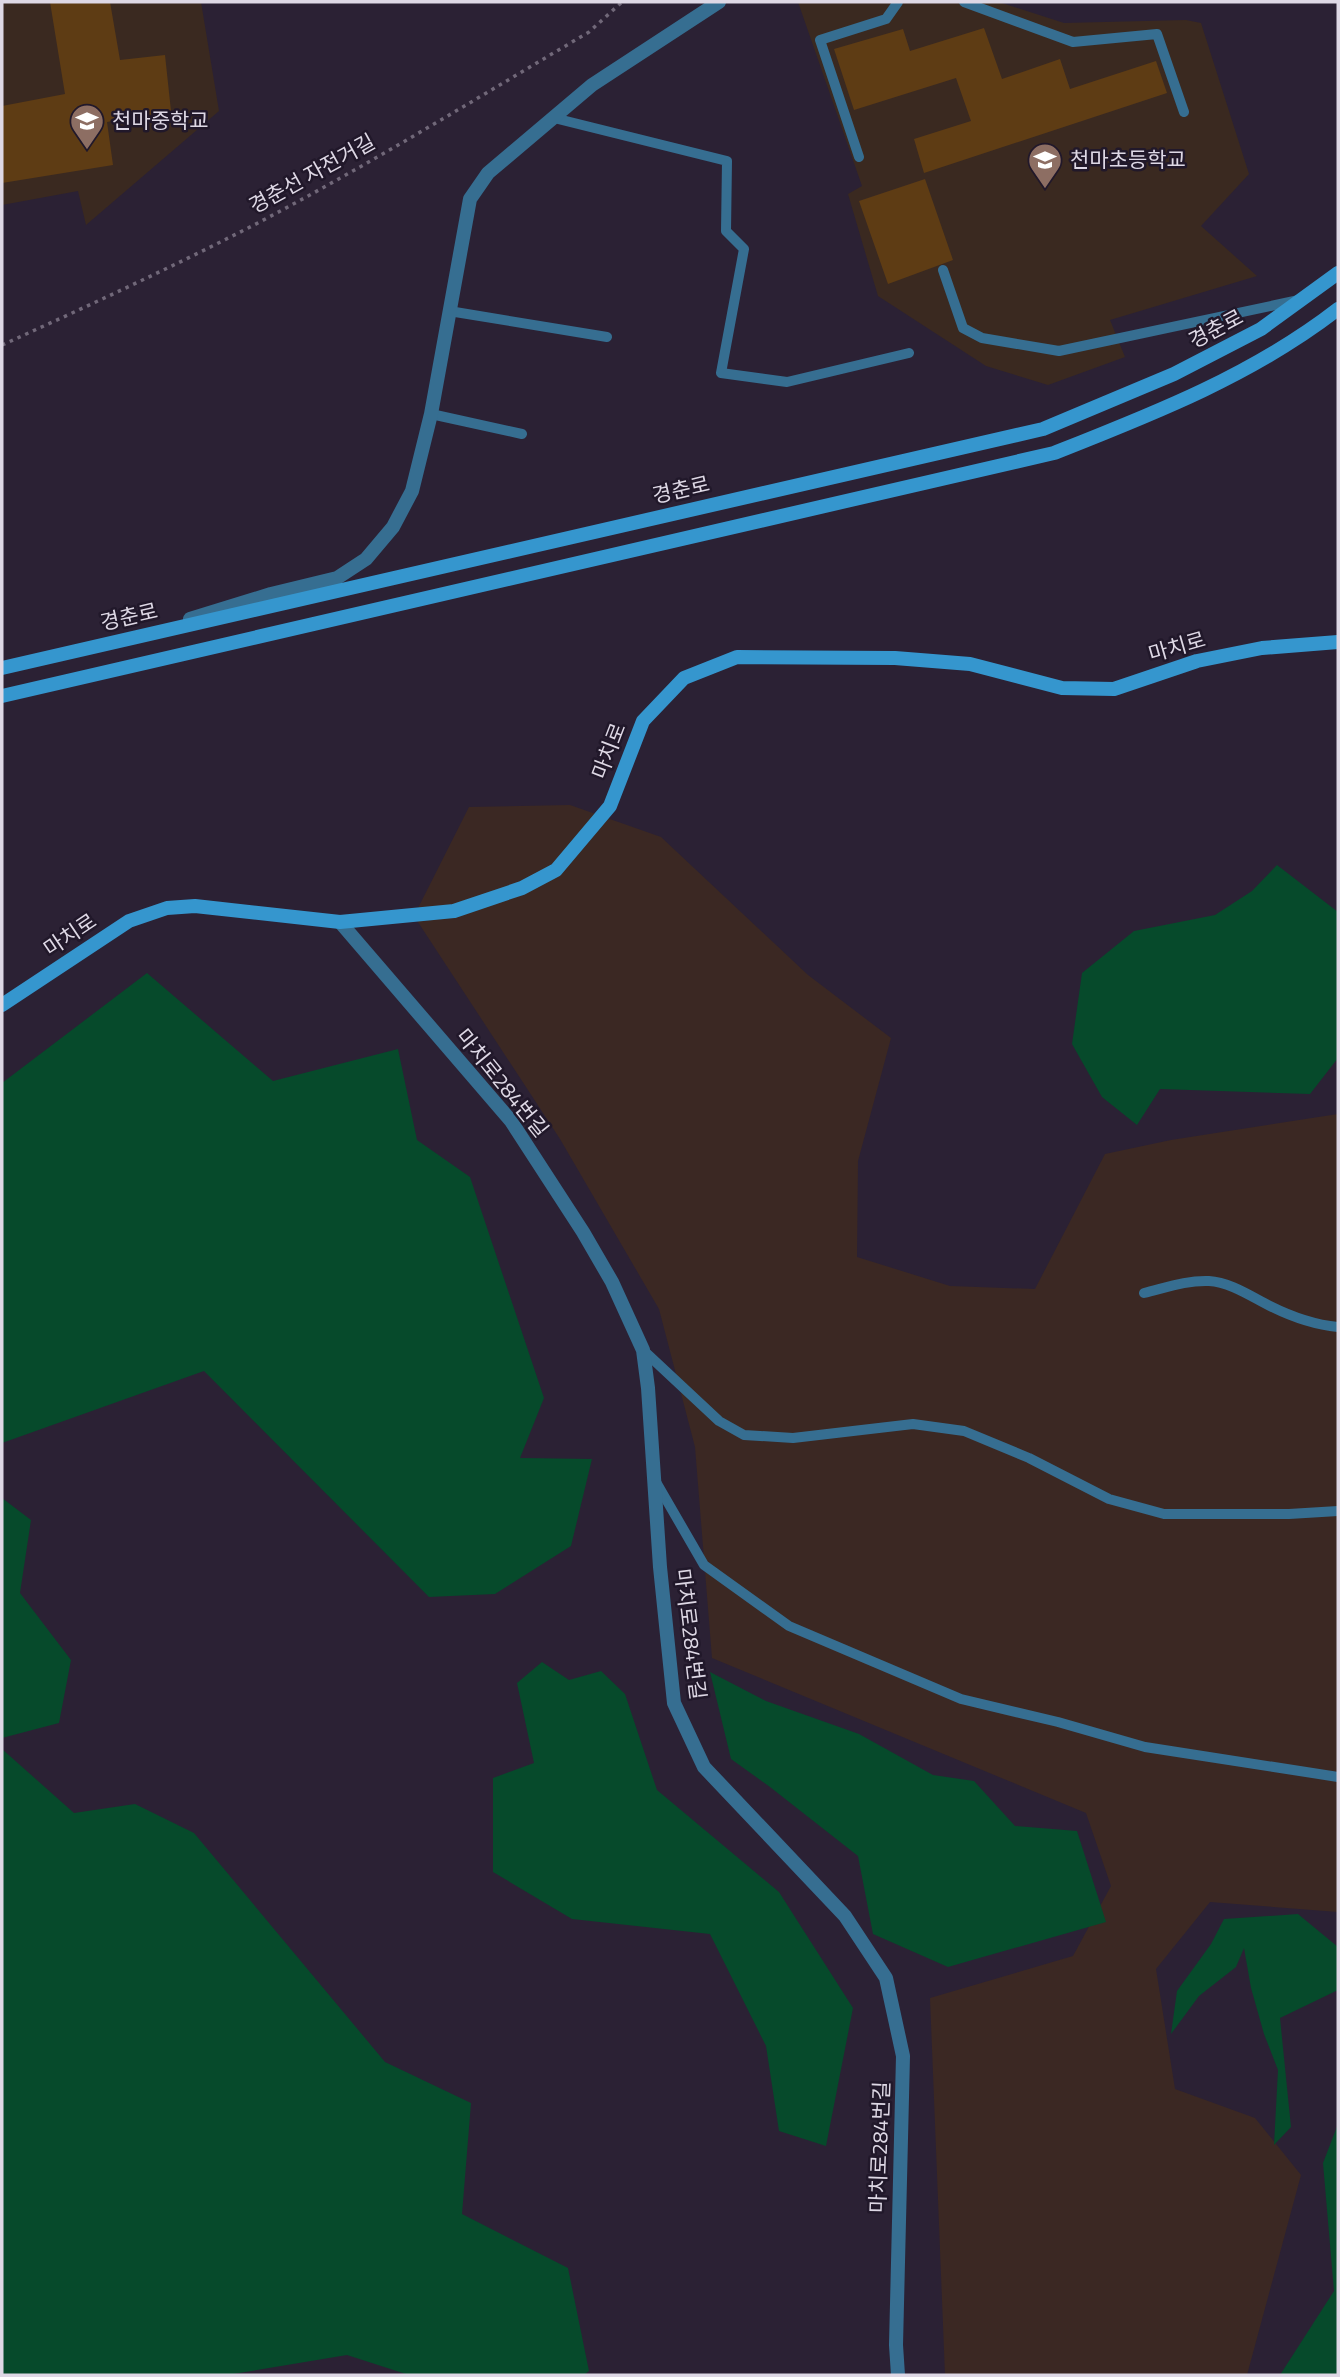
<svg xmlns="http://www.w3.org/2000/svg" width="1340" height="2377" font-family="'Titillium Web','Noto Sans KR',sans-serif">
  <rect width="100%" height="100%" fill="#2b2134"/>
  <!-- industrial -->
  <path fill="#3b2823" d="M570 805 661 837 808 975 891 1038 858 1161 857 1257 950 1286 1035 1289 1105 1154 1171 1140 1338 1114V1912L1210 1902 1156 1969 1175 2089 1255 2118 1301 2175 1247 2375H945L930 1998 1073 1956 1111 1886 1086 1813 712 1658 695 1447 659 1309 560 1139 414 916 469 807Z"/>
  <!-- education -->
  <path fill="#3a2920" d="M2 2H201L219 111 86 225 78 191 2 205Z
    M798 2H999L1064 23 1186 20 1201 23 1249 174 1201 226 1257 276 1110 320 1125 357 1048 385 986 366 878 296 848 194 862 186Z"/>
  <!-- green -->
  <path fill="#064a2b" d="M1277 865 1338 912V1058L1310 1094 1160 1089 1137 1125 1102 1097 1072 1044 1082 973 1134 931 1215 915 1252 891Z
    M147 973 273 1081 398 1049 417 1140 470 1177 544 1398 520 1458 592 1459 571 1546 495 1594 429 1597 204 1371 2 1443V1083Z
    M2 1498 31 1520 20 1593 71 1660 59 1723 2 1738Z
    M542 1662 569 1680 601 1671 625 1694 657 1790 779 1892 853 2008 826 2146 779 2131 766 2046 710 1934 572 1919 493 1872V1778L534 1763 517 1683Z
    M710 1672 766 1701 859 1734 933 1775 974 1781 1015 1826 1077 1831 1106 1922 948 1967 873 1934 858 1856 770 1787 731 1759Z
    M2 1749 74 1813 135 1804 194 1833 385 2062 471 2103 462 2214 568 2268 589 2371 584 2375H409L347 2355 227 2375H2Z
    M1298 1914 1338 1947V1990L1280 2018 1291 2127 1274 2145 1278 2070 1264 2034 1251 1988 1244 1948 1236 1967 1199 1996 1171 2034 1177 1991 1211 1944 1224 1919Z
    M1338 2124V2375H1280L1334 2291 1323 2163Z"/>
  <!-- building -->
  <path fill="#5e3c14" d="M50 2H110L120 60 165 55 171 111 107 122 113 165 2 183V106L65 94Z
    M984 28 1002 79 1060 59 1070 89 1156 61 1167 93 924 173 914 139 971 121 956 78 854 110 834 49 903 29 910 51Z
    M925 179 953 260 888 284 859 201Z"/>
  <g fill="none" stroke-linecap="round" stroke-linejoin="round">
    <!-- path -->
    <path stroke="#716879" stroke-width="3.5" stroke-dasharray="3.5 5" stroke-linecap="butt" d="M2 345C86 307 170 268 252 226 367 166 477 98 589 32L622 2"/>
    <!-- lane -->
    <path stroke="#366e91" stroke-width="10" d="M964 2 1073 42 1157 34 1184 112
      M554 118 727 161 726 231 744 249 721 373 787 382 909 353
      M859 157 820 40 886 19 898 2
      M943 270 963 328 982 338 1059 351 1299 300
      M449 311 607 337
      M431 414 522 434
      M1144 1293C1165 1288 1187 1280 1209 1281 1230 1282 1252 1297 1270 1306 1290 1316 1316 1325 1338 1327
      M643 1350 719 1421 744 1435 793 1438 913 1424 964 1431 1029 1458 1109 1499 1164 1514H1289L1338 1511
      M656 1482 704 1565 789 1626 961 1699 1058 1722 1145 1747 1338 1777"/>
    <!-- street -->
    <path stroke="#366e91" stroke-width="14" d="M190 619 271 594 337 578 366 559 393 527 412 491 431 414 470 199 488 173 592 85 719 2
      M340 922 511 1121 583 1232 612 1282 643 1350 648 1388 660 1567 674 1703 704 1767 845 1916 886 1978 903 2056 896 2345 898 2375"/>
    <!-- secondary -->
    <path stroke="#3596ce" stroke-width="14" d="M2 668 1043 429 1174 374 1261 329 1338 273
      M2 696 1054 453C1153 414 1253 375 1338 309
      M2 1005 129 921 167 908 195 906 340 922 454 911 522 888 556 870 610 806 643 721 684 678 737 657 895 658 970 664 1062 688 1114 689 1197 661 1262 648 1338 642"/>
  </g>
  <!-- icons -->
  <defs>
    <g id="school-pin" transform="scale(1.75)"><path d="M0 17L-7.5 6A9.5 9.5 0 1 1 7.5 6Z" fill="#8d6e63" stroke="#21182a"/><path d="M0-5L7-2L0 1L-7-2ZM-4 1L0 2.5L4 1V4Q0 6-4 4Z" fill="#fff"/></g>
  </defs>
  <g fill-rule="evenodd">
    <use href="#school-pin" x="87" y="121"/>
    <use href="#school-pin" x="1045" y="160"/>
  </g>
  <g text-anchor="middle" stroke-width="5" stroke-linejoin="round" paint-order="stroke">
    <!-- poi labels -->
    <g font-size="21" fill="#ded8e5" stroke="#21182a" text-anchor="start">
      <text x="112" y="128">천마중학교</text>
      <text x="1070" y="167">천마초등학교</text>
    </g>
    <!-- street labels -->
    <g font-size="21" fill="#ded8e5" stroke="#21182a">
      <text transform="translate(312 174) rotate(-29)" y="7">경춘선 자전거길</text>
      <text transform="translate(1216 329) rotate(-28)" y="7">경춘로</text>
      <text transform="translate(681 490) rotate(-13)" y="7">경춘로</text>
      <text transform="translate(129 617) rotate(-13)" y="7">경춘로</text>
      <text transform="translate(1177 647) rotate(-16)" y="7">마치로</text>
      <text transform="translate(609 751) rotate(-69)" y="7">마치로</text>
      <text transform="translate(70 935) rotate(-34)" y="7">마치로</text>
      <text transform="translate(502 1083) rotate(51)" y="7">마치로284번길</text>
      <text transform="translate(690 1634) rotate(83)" y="7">마치로284번길</text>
      <text transform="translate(880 2147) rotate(-88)" y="7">마치로284번길</text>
    </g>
  </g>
  <!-- border -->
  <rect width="1340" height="2377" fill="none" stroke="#ded8e5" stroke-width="7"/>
</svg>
